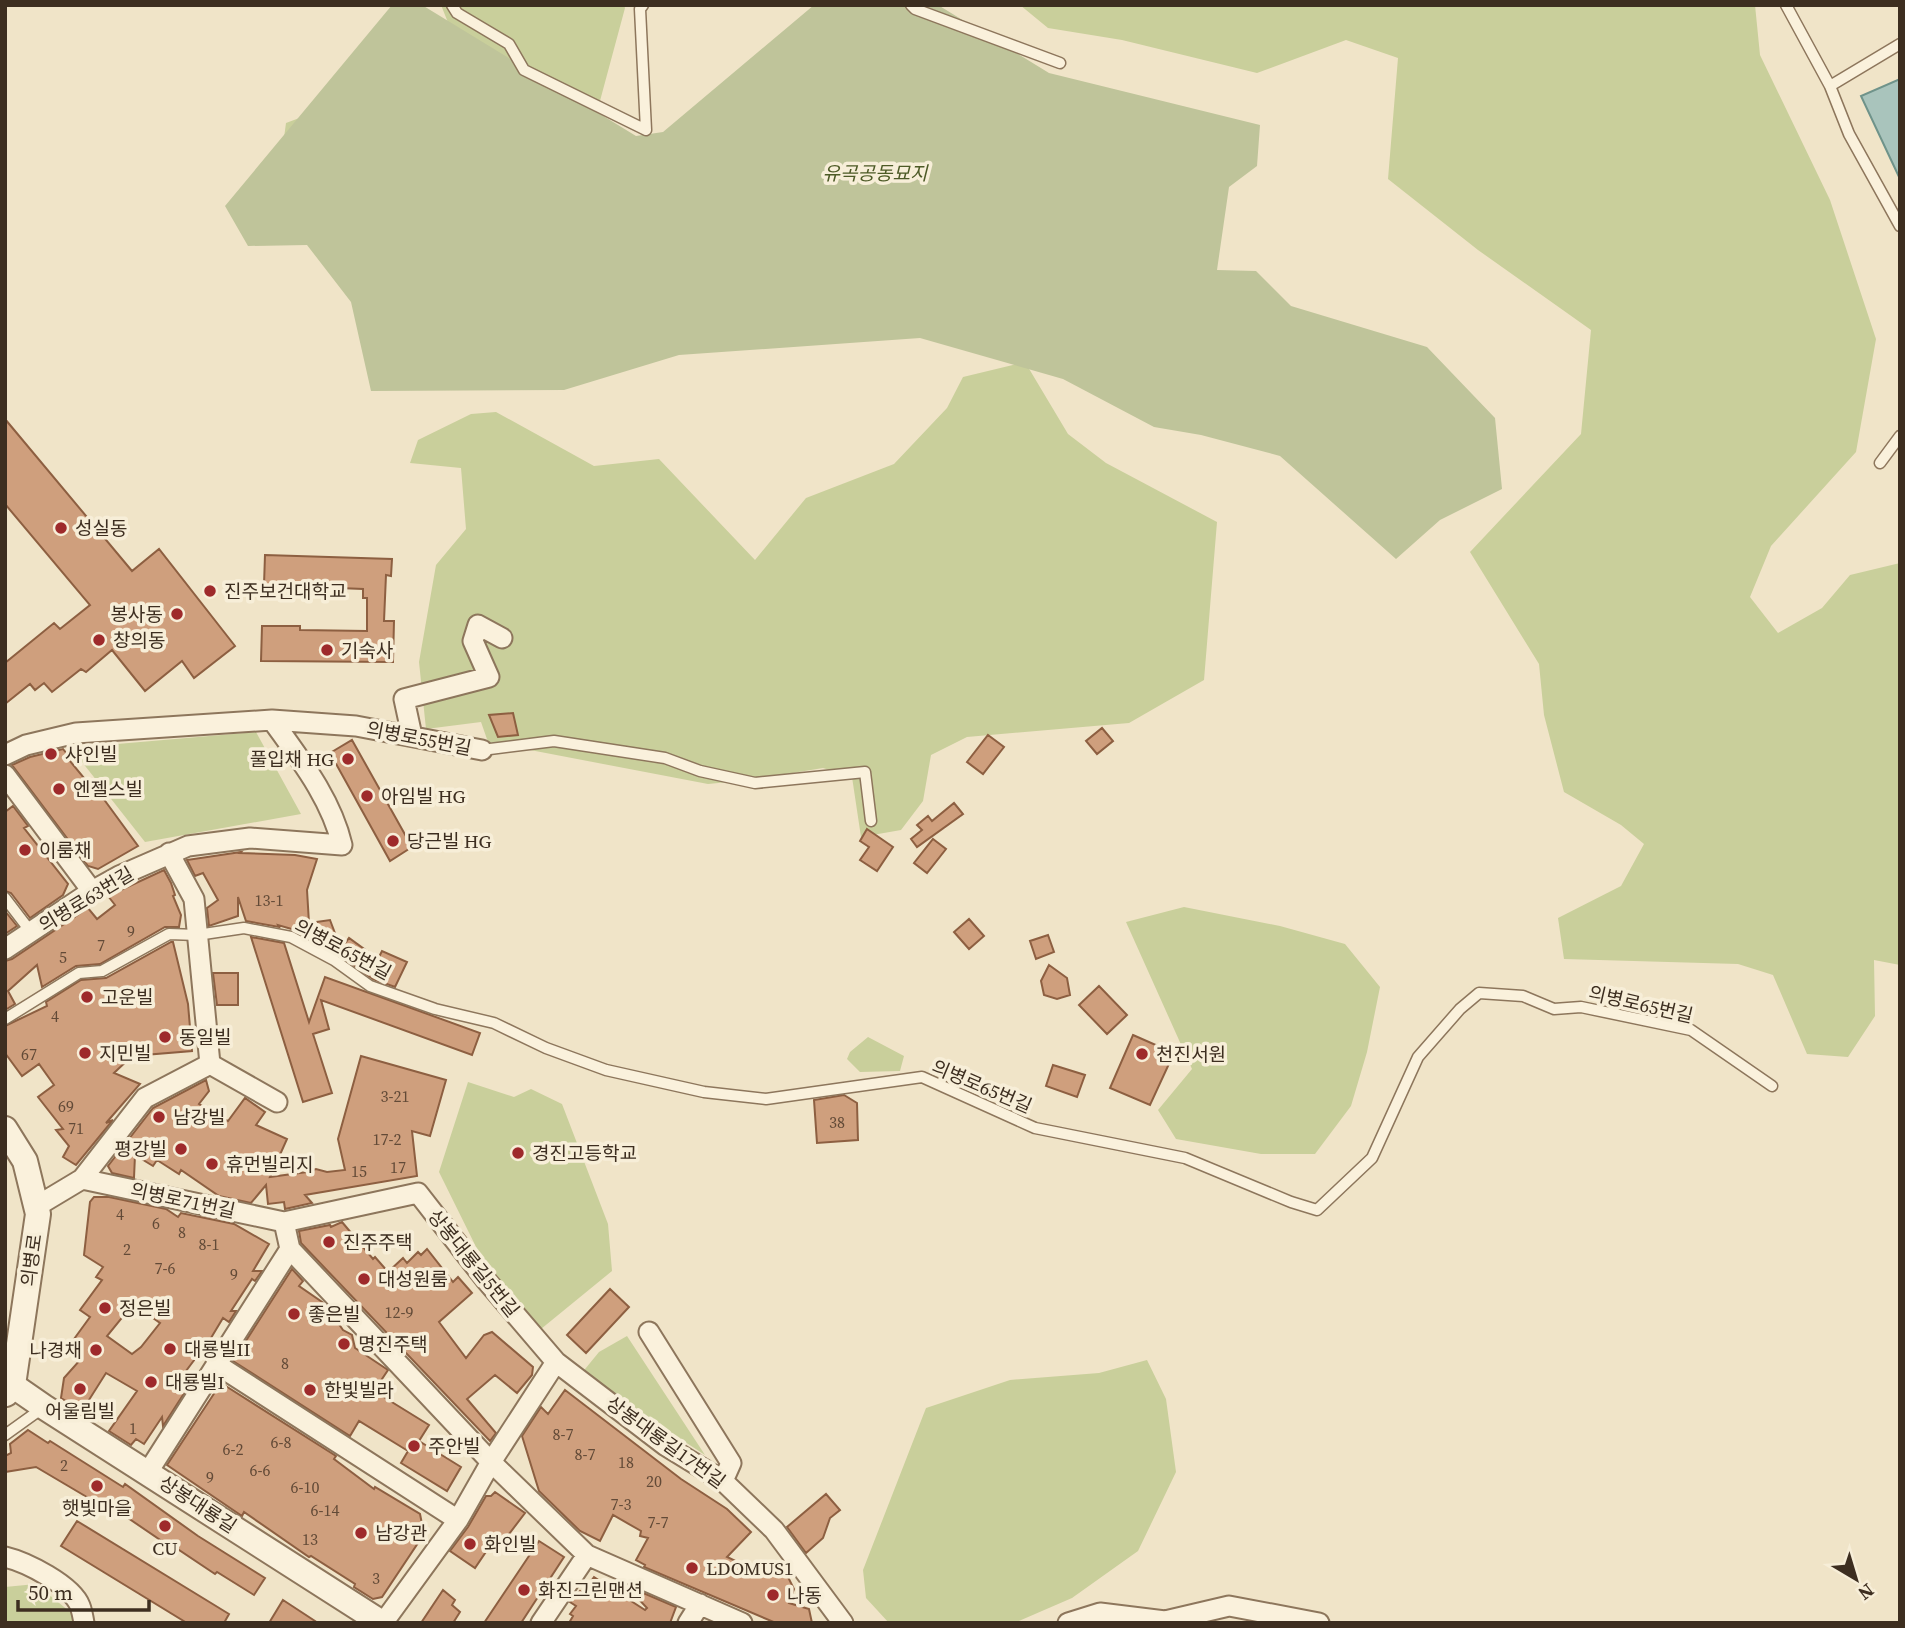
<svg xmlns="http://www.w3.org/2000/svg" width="1905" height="1628" font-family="'Source Serif 4','Noto Sans KR',serif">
  <rect width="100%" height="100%" fill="#f0e4c8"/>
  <!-- green -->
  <path fill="#c9cf9b" d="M441 5H624L625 8 583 164 275 204 286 123 350 99 453 35Z
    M1020 5H1755L1760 55 1830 200 1876 339 1856 452 1771 546 1750 597 1778 633 1822 608 1850 575 1900 563V965L1874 960 1875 1016 1848 1057 1807 1054 1773 975 1738 964 1564 959 1558 918 1621 886 1644 844 1621 825 1564 792 1544 715 1539 664 1470 552 1581 434 1591 330 1478 250 1388 179 1398 58 1346 40 1257 73 1122 40 1048 28Z
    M1025 362 1068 434 1106 463 1217 522 1204 680 1129 723 967 737 931 755 923 801 901 830 861 837 852 777 823 768 749 780 708 784 488 742 481 722 426 729 419 662 436 565 466 529 461 468 410 463 418 440 471 414 496 412 594 466 659 459 755 560 806 498 894 464 947 408 963 377Z
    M256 732 301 814 145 842 71 748Z
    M1184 907 1280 926 1345 944 1380 987 1367 1052 1351 1106 1315 1154H1261L1176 1139 1158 1110 1192 1069 1126 922Z
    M868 1037 904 1056 900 1071 860 1072 847 1059 850 1052Z
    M468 1082 514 1097 531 1089 562 1104 608 1224 612 1271 541 1329 483 1261 439 1172Z
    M627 1336 705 1455 581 1374 599 1352Z
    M1147 1360 1166 1399 1176 1472 1138 1551 1072 1598 1014 1623H889L866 1598 863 1570 926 1408 1010 1380 1099 1373Z
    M36 1584 75 1616 74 1623H5V1587Z"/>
  <!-- cemetery -->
  <path fill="#bfc49a" d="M392 5H422L636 136 663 132 814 5H938L1049 73 1260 125 1257 166 1229 187 1217 270 1256 271 1291 306 1427 347 1495 418 1502 489 1440 520 1396 559 1280 456 1201 435 1154 427 1063 379 920 338 679 355 564 390 371 391 351 302 307 245 248 246 225 206Z"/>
  <!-- water -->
  <path fill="#a9c4bc" stroke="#6f938a" stroke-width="2" d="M1900 79V179L1861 96Z"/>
  <!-- building -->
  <path fill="#cf9f7d" stroke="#8d5f41" stroke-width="2" fill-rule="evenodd" d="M5 419 132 571 159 549 235 646 194 678 182 661 145 691 112 650 86 672 81 669 52 692 44 683 35 690 30 684 5 704V663L54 623 60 629 90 605 5 504Z
    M265 555 392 559 391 576 386 575 384 621H394L393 662 261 661 262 626H300V630L367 631V598H363V589L264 585Z
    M513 713 518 735 498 737 489 715Z
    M1102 728 1113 741 1097 754 1086 741Z
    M988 735 1004 747 983 774 967 762Z
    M352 740 412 847 390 861 330 753Z
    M63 749 67 754 65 755 98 795 100 794 138 846 98 869 88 866 12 765 30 757Z
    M954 803 963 814 917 847 911 839 922 830 917 825 928 816 932 821Z
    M13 806 28 826 24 828 68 884 63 895 30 918 11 893 5 891V812Z
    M867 829 893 847 877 871 860 860 869 847 860 841Z
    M933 839 946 849 927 873 914 863Z
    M241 852 240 853 295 855 317 859 307 890 309 923 330 920 341 949 349 938 378 959 382 951 407 962 395 987 373 979 338 954 295 930 278 925 279 927 246 921 238 897V916L209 926 207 908 218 900 203 873 195 876 187 860Z
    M164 870 171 883 175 895 173 896 181 915 179 927H165L100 964 76 966 42 987 37 965 8 991 15 1004 5 1010V961L12 959 88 908 97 919 115 905 108 896Z
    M5 911 17 926 5 934Z
    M969 919 984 936 969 949 954 932Z
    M1048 935 1054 952 1036 959 1030 941Z
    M251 937 284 943 309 1022 325 977 480 1033 472 1055 321 1000 329 1029 313 1034 332 1093 303 1102Z
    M171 942H173L188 1004 192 1051 132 1056 114 1073 140 1084 106 1123 113 1120 76 1165 63 1157 69 1146 56 1130 63 1129 38 1097 54 1085 39 1064 22 1076 5 1053V1026L47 1006 46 1002 81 980 106 978Z
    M1049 965 1067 978 1070 995 1057 999 1044 995 1041 981Z
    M213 973H238V1005H217Z
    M1099 986 1127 1015 1107 1034 1079 1005Z
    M1133 1035 1174 1053 1150 1105 1110 1088Z
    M361 1056 446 1080 430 1136 412 1131 417 1176 305 1195 312 1203 285 1209 284 1202 268 1204 266 1185 251 1203 219 1196 181 1170 179 1174 157 1160 153 1166 135 1155 134 1178 112 1173 108 1166 153 1108 206 1080 209 1091 199 1104 228 1121 245 1098 265 1112 256 1125 287 1139 270 1177 307 1172 316 1169 327 1172 345 1170 338 1139Z
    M1053 1065 1085 1075 1077 1097 1046 1086Z
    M844 1095 857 1103 858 1140 817 1143 814 1100Z
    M94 1197H109L166 1209 178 1217 181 1213 234 1224 269 1244 253 1271H262L255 1281 252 1279 231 1311H236L229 1322 223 1318 205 1348 204 1347 183 1375 192 1381 163 1426 162 1417 144 1444 136 1439 131 1445 109 1431 137 1391 106 1373 82 1411 61 1398 64 1378 81 1359 73 1353 74 1339 90 1317 80 1310 102 1280 96 1277 103 1267 84 1255 90 1202ZM133 1304 160 1323 141 1347 132 1354 107 1336Z
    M342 1222 373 1259 375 1257 388 1272 403 1258 407 1263 418 1252 421 1255 427 1249 453 1282 458 1277 472 1293 439 1322 466 1358 484 1335 492 1332 533 1367 532 1375 517 1393 495 1375 467 1399 496 1433 490 1441 301 1243 299 1231 330 1225 331 1227Z
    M292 1269 303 1281 299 1286 325 1304 343 1330 352 1335 355 1348 388 1370 374 1391 429 1425 419 1441 461 1467 447 1491 401 1463 408 1451 359 1421 350 1436 233 1361Z
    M610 1289 629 1307 586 1353 567 1335Z
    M221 1383 336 1456 334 1459 374 1489 375 1487 420 1514 424 1534 382 1597 373 1599 354 1587 355 1584 311 1556 309 1557 244 1512 242 1516 167 1465Z
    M565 1390 681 1479 727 1509 751 1532 727 1557 763 1574 766 1567 787 1575 794 1589 789 1603 809 1609 812 1623H776L644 1567 645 1565 636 1560 648 1538 640 1536 641 1531 613 1515 600 1541 580 1531 539 1491 522 1436 541 1407 548 1414Z
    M28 1430 48 1443 50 1441 123 1487 125 1484 198 1536 265 1578 254 1595 217 1572 215 1574 176 1548 175 1550 100 1499 97 1503 36 1467 5 1472V1456L11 1453 10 1444Z
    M495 1492 525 1513 503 1542 496 1537 475 1568 450 1551 468 1527 486 1496H491Z
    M826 1494 840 1510 830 1518 823 1538 806 1553 787 1527Z
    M77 1521 229 1614 224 1623H187L61 1546Z
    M539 1541 564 1557 521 1623H484Z
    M594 1577 645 1610 647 1608 632 1592 634 1589 676 1607 670 1623H569L573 1616 570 1614 576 1606 570 1602 580 1591 582 1593Z
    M443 1590 455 1600 452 1605 460 1612 453 1623H421Z
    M283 1600 318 1623H269Z"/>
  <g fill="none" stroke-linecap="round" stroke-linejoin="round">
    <!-- service casing -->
    <g stroke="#8d765c" stroke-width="13">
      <path id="service" d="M452 5 457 13 509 44 524 70 646 130 640 9 643 5
        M911 5 915 9 1060 63
        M1786 5 1830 86 1849 134 1900 226
        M1830 86 1900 44
        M1880 463 1900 436
        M482 750 554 741 665 758 700 771 755 783 865 772 871 821
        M5 898 31 932
        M5 1019 79 973 102 971 169 934 197 935 244 928 291 937 334 960 370 986 435 1009 494 1023 546 1048 606 1070 704 1092 766 1099 922 1077 1035 1128 1185 1158 1291 1202 1317 1210 1372 1158 1418 1057 1460 1009 1479 993 1523 996 1554 1009 1581 1007 1691 1030 1772 1086
        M5 1435 44 1407"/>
    </g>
    <!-- minor casing -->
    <g stroke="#8d765c" stroke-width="23">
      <path id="minor" d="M412 736 404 699 489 677 473 641 478 625 502 638
        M5 755 26 745 76 733 272 720 356 726 482 750
        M5 775 92 891
        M169 853 194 899 210 1064
        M5 949 92 891 119 876 188 846 250 838 342 845C331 798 299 758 272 720
        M82 1179 145 1098 210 1064 277 1102
        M37 1206 82 1179 284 1222 418 1193 485 1279 556 1362 666 1446 723 1481 774 1530 843 1623
        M284 1222 290 1249 491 1462 587 1555 742 1623
        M649 1332 731 1463 723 1481
        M216 1364 458 1520
        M148 1472 290 1249
        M5 1557C26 1562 72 1585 80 1606 82 1611 83 1617 84 1623
        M383 1623 458 1520 491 1462 556 1362
        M541 1623 587 1555
        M688 1623 700 1604
        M1068 1623 1100 1613 1165 1621 1229 1606 1319 1623"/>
    </g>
    <!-- tertiary casing -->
    <g stroke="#8d765c" stroke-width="28">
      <path id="tertiary" d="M5 1129 25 1161 38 1214 13 1385 6 1394
        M5 1380 44 1407 382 1623"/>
    </g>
    <!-- service -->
    <use href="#service" stroke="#faf1dc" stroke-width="10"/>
    <!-- minor -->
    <use href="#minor" stroke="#faf1dc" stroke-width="19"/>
    <!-- tertiary -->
    <use href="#tertiary" stroke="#faf1dc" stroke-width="24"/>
  </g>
  <!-- markers -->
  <g fill="#9e2a2b" stroke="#f7eed8" stroke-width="2.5">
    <circle cx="61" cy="528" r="7"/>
    <circle cx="210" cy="591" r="7"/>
    <circle cx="177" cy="614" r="7"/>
    <circle cx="99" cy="640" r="7"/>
    <circle cx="327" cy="650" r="7"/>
    <circle cx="51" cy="754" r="7"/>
    <circle cx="348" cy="759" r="7"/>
    <circle cx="59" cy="789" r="7"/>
    <circle cx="367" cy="796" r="7"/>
    <circle cx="393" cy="841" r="7"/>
    <circle cx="25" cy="850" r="7"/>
    <circle cx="87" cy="997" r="7"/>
    <circle cx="165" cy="1037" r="7"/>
    <circle cx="85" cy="1053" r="7"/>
    <circle cx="1142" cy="1054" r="7"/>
    <circle cx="159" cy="1117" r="7"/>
    <circle cx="181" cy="1149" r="7"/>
    <circle cx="518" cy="1153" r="7"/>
    <circle cx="212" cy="1164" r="7"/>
    <circle cx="329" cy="1242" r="7"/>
    <circle cx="364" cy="1279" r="7"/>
    <circle cx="105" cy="1308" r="7"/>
    <circle cx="294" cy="1314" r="7"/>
    <circle cx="344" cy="1344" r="7"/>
    <circle cx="170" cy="1349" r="7"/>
    <circle cx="96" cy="1350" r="7"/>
    <circle cx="151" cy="1382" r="7"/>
    <circle cx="80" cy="1389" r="7"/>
    <circle cx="310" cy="1390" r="7"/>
    <circle cx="414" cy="1446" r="7"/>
    <circle cx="97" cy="1486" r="7"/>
    <circle cx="165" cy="1526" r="7"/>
    <circle cx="361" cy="1533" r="7"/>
    <circle cx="470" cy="1544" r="7"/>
    <circle cx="692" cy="1568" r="7"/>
    <circle cx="524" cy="1590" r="7"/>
    <circle cx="773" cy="1595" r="7"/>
  </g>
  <g text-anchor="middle" stroke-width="7" stroke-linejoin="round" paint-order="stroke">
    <!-- number labels -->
    <g font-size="16" fill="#624a37">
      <text x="269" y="906">13-1</text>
      <text x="131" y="937">9</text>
      <text x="101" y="951">7</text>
      <text x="63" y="963">5</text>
      <text x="55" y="1022">4</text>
      <text x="29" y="1060">67</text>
      <text x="395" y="1102">3-21</text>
      <text x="66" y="1112">69</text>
      <text x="837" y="1128">38</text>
      <text x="76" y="1134">71</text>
      <text x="387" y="1145">17-2</text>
      <text x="398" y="1173">17</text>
      <text x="359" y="1177">15</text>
      <text x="120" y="1220">4</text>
      <text x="156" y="1229">6</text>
      <text x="182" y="1238">8</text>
      <text x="209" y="1250">8-1</text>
      <text x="127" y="1255">2</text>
      <text x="165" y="1274">7-6</text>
      <text x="234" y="1280">9</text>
      <text x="399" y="1318">12-9</text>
      <text x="285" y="1369">8</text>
      <text x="133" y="1434">1</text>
      <text x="563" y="1440">8-7</text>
      <text x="281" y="1448">6-8</text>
      <text x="233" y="1455">6-2</text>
      <text x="585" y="1460">8-7</text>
      <text x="626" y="1468">18</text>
      <text x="64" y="1471">2</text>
      <text x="260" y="1476">6-6</text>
      <text x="210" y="1483">9</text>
      <text x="654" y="1487">20</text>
      <text x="305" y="1493">6-10</text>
      <text x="621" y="1510">7-3</text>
      <text x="325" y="1516">6-14</text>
      <text x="658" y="1528">7-7</text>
      <text x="310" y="1545">13</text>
      <text x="376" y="1584">3</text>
    </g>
    <!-- park labels -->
    <g font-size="19" font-style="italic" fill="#4d5a26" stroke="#f7eed8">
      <text x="875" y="180">유곡공동묘지</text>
    </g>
    <!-- poi labels -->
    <g font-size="19" fill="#3d2e20" stroke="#f7eed8" text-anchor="start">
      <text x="75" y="535">성실동</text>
      <text x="224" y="598">진주보건대학교</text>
      <text x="163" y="621" text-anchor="end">봉사동</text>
      <text x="113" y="647">창의동</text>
      <text x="341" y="657">기숙사</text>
      <text x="65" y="761">샤인빌</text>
      <text x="334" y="766" text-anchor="end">풀입채 HG</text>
      <text x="73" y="796">엔젤스빌</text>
      <text x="381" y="803">아임빌 HG</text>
      <text x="407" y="848">당근빌 HG</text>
      <text x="39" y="857">이룸채</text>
      <text x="101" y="1004">고운빌</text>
      <text x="179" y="1044">동일빌</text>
      <text x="99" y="1060">지민빌</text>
      <text x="1156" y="1061">천진서원</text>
      <text x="173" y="1124">남강빌</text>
      <text x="167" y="1156" text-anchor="end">평강빌</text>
      <text x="532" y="1160">경진고등학교</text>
      <text x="226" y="1171">휴먼빌리지</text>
      <text x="343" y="1249">진주주택</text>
      <text x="378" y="1286">대성원룸</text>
      <text x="119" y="1315">정은빌</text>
      <text x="308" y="1321">좋은빌</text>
      <text x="358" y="1351">명진주택</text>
      <text x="184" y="1356">대룡빌II</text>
      <text x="82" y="1357" text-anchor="end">나경채</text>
      <text x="165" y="1389">대룡빌I</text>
      <text x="324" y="1397">한빛빌라</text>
      <text x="80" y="1418" text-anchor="middle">어울림빌</text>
      <text x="428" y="1453">주안빌</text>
      <text x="97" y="1515" text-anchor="middle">햇빛마을</text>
      <text x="375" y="1540">남강관</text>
      <text x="484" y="1551">화인빌</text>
      <text x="165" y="1555" text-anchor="middle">CU</text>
      <text x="706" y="1575">LDOMUS1</text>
      <text x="538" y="1597">화진그린맨션</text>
      <text x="787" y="1602">나동</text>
    </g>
    <!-- street labels -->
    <g font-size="19" fill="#3d2e20" stroke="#f7eed8">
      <text transform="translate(419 738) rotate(11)" y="7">의병로55번길</text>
      <text transform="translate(86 899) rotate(-31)" y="7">의병로63번길</text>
      <text transform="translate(343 949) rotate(28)" y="7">의병로65번길</text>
      <text transform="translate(1641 1004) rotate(13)" y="7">의병로65번길</text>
      <text transform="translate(982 1086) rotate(23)" y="7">의병로65번길</text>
      <text transform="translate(183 1200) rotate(12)" y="7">의병로71번길</text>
      <text transform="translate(31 1260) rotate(-82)" y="7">의병로</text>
      <text transform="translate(474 1263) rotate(51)" y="7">상봉대룡길5번길</text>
      <text transform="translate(666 1442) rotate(36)" y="7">상봉대룡길17번길</text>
      <text transform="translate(198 1504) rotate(33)" y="7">상봉대룡길</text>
    </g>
  </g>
  <!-- border -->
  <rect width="1905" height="1628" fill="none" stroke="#3d2e20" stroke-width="14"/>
  <!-- north arrow -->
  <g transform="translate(1856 1579) rotate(142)" stroke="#f7eed8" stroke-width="5" paint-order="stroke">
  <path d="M0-5L12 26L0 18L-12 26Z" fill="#3d2e20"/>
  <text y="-10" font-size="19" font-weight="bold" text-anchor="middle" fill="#3d2e20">N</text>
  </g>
  <!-- scale -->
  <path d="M18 1600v10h131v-10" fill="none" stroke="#3d2e20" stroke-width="3.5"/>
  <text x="28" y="1600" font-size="21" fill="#3d2e20" stroke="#f7eed8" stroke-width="5" paint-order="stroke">50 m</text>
</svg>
